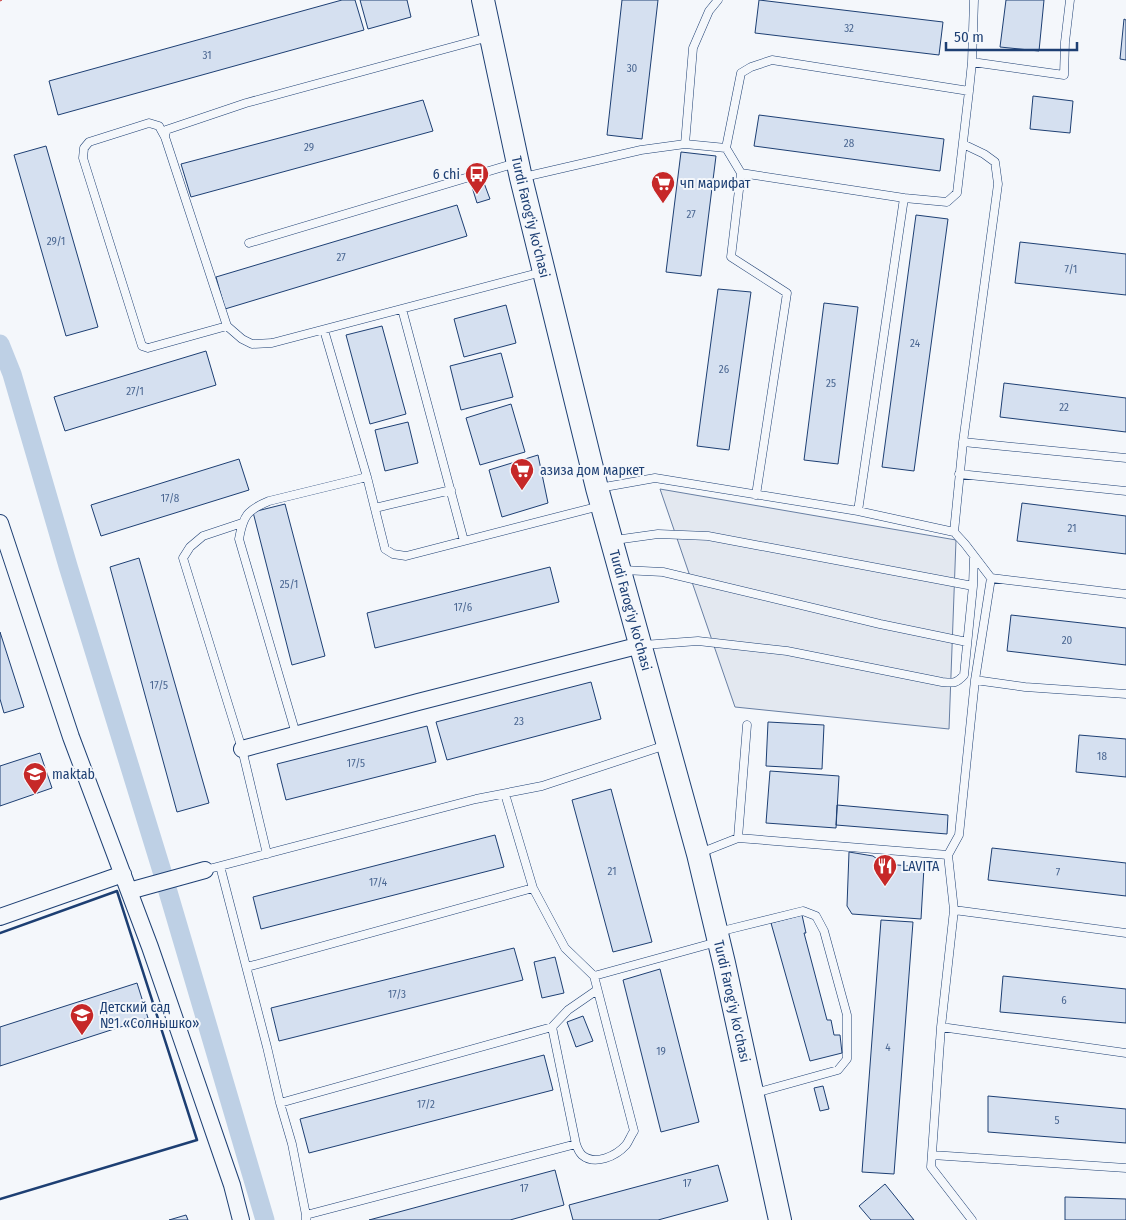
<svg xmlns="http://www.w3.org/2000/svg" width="1126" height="1220" font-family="'Fira Sans Condensed',sans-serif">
  <rect width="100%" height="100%" fill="#f4f7fb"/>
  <!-- parking -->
  <path fill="#e3e8f0" stroke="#687fa3" d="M660 489 956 540 949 729 735 707Z"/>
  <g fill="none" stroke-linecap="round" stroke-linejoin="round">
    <!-- canal -->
    <path stroke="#bed0e5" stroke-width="19" d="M0 344 12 374 68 566 161 868 265 1220"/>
  </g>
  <!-- building -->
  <path fill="#d5e0f0" stroke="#1d3f73" d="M342 0H355L364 30 58 115 49 81Z
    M360 0H407L411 17 368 29Z
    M622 0H658L642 139 607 135Z
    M759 0 943 22 939 55 755 33Z
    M1006 0H1044L1039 51 1000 47Z
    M1124 19 1126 20V60L1120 59Z
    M1033 96 1073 101 1070 133 1030 129Z
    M423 100 433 131 191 197 181 164Z
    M759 115 944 139 940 171 754 146Z
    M46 146 98 327 66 336 14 155Z
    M681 152 716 156 701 276 666 272Z
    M484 183 490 199 477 203 472 187Z
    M457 205 467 236 225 309 216 277Z
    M916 215 948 219 914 471 882 467Z
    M1020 242 1126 254V295L1015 283Z
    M718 289 751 292 729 450 697 446Z
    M824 303 858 307 838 464 804 460Z
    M506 305 516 343 464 357 454 319Z
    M382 326 406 414 370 424 346 335Z
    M206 351 216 385 65 431 54 397Z
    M501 353 513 397 461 410 450 366Z
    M1004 383 1126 398V432L1000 417Z
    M511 404 525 452 480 465 466 418Z
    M408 422 418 463 385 471 375 430Z
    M538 455 548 503 502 517 489 470Z
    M239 459 249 490 101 536 91 505Z
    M1022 503 1126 516V554L1017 541Z
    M285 504 325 656 292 665 253 512Z
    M139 558 209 803 177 812 110 567Z
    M550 567 559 602 375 648 367 613Z
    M1011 615 1126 628V665L1007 651Z
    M0 632 24 707 4 713 0 699Z
    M591 682 601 719 447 760 436 722Z
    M768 722 824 725 822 769 766 766Z
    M427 726 436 762 286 800 277 764Z
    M1079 735 1126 739V777L1076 772Z
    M40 753 52 788 0 806V766Z
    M770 771 839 776 836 828 766 823Z
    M611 789 652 942 613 952 572 800Z
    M837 805 948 815 947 834 836 825Z
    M495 835 504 867 261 929 253 897Z
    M992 848 1126 863V896L988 880Z
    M849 852 873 856 884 864 924 867 921 919 852 914 847 906Z
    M802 915 806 933H804L827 1020H831L834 1035H840L842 1053 810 1061 771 923Z
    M881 920 913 922 894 1174 862 1172Z
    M514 948 523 980 279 1041 271 1008Z
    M555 957 564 993 542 998 534 962Z
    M660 969 699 1122 661 1132 623 980Z
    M1003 976 1126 989V1023L1000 1012Z
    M137 983 148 1018 0 1066V1027Z
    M583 1016 593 1041 576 1047 567 1022Z
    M544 1055 553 1090 309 1153 300 1119Z
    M823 1086 829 1109 820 1111 814 1088Z
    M988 1096 1126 1109V1143L988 1132Z
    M718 1165 728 1201 658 1220H573L569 1205Z
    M555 1170 564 1205 510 1220H369Z
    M885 1184 914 1220H871L859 1206Z
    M1065 1197 1126 1199V1220H1065Z
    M186 1215 188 1220H169Z"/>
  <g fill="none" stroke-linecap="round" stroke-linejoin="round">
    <!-- lane casing -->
    <g stroke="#1d3f73" stroke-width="9">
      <path id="lane" d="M972 62 1064 75 1065 42 1070 0
        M165 137 166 130 246 103 489 37
        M685 144 693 48 709 11 718 0
        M741 173 904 198 858 511
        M524 177 641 150 685 144 726 148
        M904 198 947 202 957 193 969 91
        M249 243 516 163
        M402 309 464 541
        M227 326 148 348 142 346 83 158 84 148 89 142 149 123 159 126 165 137 227 326 242 339 252 344 272 343 542 272
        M324 330 367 477 385 549 393 554 406 556 600 506
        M963 442 998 184 995 162 984 154 963 144
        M959 474 1126 491
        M599 488 655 478 858 511 954 532 965 544 991 578 1126 594
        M756 495 787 293 731 257 741 173 726 148 741 73 751 67 772 60 969 91 972 62 974 0
        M375 508 451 490
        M242 523 203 536 190 547 183 558 242 749 267 854
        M954 532 963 442 1126 458
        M615 540 658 534 708 536 973 586 964 675C956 684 953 683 942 682L787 651 698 641 643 645
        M623 570 663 572 880 624 967 642
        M973 586 974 556
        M975 680 1025 687 1126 694
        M296 734 239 539C243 516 247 510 269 501L367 477
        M738 838 747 725
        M700 853 738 838 948 855 954 910 941 1027 931 1167 972 1220
        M948 855 959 835 975 680 991 578
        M220 866 267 1047 280 1103 292 1144 306 1215V1220
        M205 870 476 799 542 786 666 745
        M954 910 1126 933
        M718 932 803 911 816 916 824 931 847 1015V1059L838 1070 755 1093
        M247 967 533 888
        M594 976 717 942
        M941 1027 1126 1053
        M280 1103 552 1027
        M576 1144 552 1027 568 1010 597 990
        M932 1155 1126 1168
        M306 1215 576 1144C577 1147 579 1152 582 1155 595 1166 616 1156 626 1145 629 1141 631 1135 634 1131L594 976 565 948 533 888 505 794"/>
    </g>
    <!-- street casing -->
    <g stroke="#1d3f73" stroke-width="18">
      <path id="street" d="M0 523 71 737 150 947 232 1185 241 1220
        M242 749 418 702 641 645
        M129 891 205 870
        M0 917 123 874"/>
    </g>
    <!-- secondary casing -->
    <g stroke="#1d3f73" stroke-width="24">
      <g id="secondary">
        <path id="s1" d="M483 0 521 178 597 488 698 854 724 963 780 1220"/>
      </g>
    </g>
    <!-- lane -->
    <use href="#lane" stroke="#f4f7fb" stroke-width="8"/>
    <!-- street -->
    <use href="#street" stroke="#f4f7fb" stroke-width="16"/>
    <!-- secondary -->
    <use href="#secondary" stroke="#f4f7fb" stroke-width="22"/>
    <!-- wall -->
    <path stroke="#1d3f73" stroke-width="2.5" d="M0 933 117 891 197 1140 0 1199"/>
    <!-- power -->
    <path stroke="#c62828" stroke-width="1" stroke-dasharray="18 4 2.5 4" stroke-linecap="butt" d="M0 1 2 0"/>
  </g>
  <!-- icons -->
  <defs>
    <g id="bus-pin" transform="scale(1.25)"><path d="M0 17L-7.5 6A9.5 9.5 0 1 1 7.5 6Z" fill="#c62828" stroke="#f4f7fb"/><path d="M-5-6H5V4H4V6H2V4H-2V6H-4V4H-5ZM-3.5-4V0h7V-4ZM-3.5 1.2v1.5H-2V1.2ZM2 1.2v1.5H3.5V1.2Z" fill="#fff"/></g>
    <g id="supermarket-pin" transform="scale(1.25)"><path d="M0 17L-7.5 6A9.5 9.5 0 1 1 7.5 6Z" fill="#c62828" stroke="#f4f7fb"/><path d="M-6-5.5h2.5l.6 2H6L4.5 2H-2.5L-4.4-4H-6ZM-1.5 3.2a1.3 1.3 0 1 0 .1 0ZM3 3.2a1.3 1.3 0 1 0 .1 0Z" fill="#fff"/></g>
    <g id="school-pin" transform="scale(1.25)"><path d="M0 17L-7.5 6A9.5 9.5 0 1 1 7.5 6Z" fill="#c62828" stroke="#f4f7fb"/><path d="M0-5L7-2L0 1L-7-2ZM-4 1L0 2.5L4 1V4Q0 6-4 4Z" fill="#fff"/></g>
    <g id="restaurant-pin" transform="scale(1.25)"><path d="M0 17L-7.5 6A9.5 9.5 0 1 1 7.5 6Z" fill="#c62828" stroke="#f4f7fb"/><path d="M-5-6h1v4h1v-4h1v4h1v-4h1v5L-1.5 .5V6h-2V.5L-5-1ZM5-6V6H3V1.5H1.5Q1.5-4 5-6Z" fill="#fff"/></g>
  </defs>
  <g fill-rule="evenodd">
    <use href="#bus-pin" x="477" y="174"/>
    <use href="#supermarket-pin" x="663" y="183"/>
    <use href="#supermarket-pin" x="522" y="470"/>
    <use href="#school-pin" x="35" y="774"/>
    <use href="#restaurant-pin" x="885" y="866"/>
    <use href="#school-pin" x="82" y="1015"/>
  </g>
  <g text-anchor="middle" stroke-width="4" stroke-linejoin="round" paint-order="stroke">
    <!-- number labels -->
    <g font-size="11" fill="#4b6792">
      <text x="849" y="32">32</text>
      <text x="207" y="59">31</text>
      <text x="632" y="72">30</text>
      <text x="849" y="147">28</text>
      <text x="309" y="151">29</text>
      <text x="691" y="218">27</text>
      <text x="56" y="245">29/1</text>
      <text x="341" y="261">27</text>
      <text x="1071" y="273">7/1</text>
      <text x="915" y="347">24</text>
      <text x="724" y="373">26</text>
      <text x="831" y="387">25</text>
      <text x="135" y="395">27/1</text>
      <text x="1064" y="411">22</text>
      <text x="170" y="502">17/8</text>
      <text x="1072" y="532">21</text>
      <text x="289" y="588">25/1</text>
      <text x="463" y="611">17/6</text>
      <text x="1067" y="644">20</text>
      <text x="159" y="689">17/5</text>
      <text x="519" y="725">23</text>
      <text x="1102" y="760">18</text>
      <text x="356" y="767">17/5</text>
      <text x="612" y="875">21</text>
      <text x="1058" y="876">7</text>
      <text x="378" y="886">17/4</text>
      <text x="397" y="998">17/3</text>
      <text x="1064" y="1004">6</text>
      <text x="888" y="1051">4</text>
      <text x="661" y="1055">19</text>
      <text x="426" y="1108">17/2</text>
      <text x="1057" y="1124">5</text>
      <text x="687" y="1187">17</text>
      <text x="524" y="1192">17</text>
    </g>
    <!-- poi labels -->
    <g font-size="14" fill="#1d3f73" stroke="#f4f7fb" text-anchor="start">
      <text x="460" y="179" text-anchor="end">6 chi</text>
      <text x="680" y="188">чп марифат</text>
      <text x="540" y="475">азиза дом маркет</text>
      <text x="52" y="779">maktab</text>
      <text x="902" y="871">LAVITA</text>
      <text x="100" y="1012">Детский сад<tspan x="100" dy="16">№1 «Солнышко»</tspan></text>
    </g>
    <!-- street labels -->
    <g font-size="14" fill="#1d3f73" stroke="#f4f7fb">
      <text dy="5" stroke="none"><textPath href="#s1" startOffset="222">Turdi Farog'iy ko'chasi</textPath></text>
      <text dy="5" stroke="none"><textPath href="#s1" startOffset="628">Turdi Farog'iy ko'chasi</textPath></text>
      <text dy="5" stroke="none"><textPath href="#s1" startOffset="1032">Turdi Farog'iy ko'chasi</textPath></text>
    </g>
  </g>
  <!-- scale -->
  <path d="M946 42v8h131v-8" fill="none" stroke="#1d3f73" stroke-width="2.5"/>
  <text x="954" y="42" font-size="15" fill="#1d3f73" stroke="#f4f7fb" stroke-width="4" paint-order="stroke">50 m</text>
</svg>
